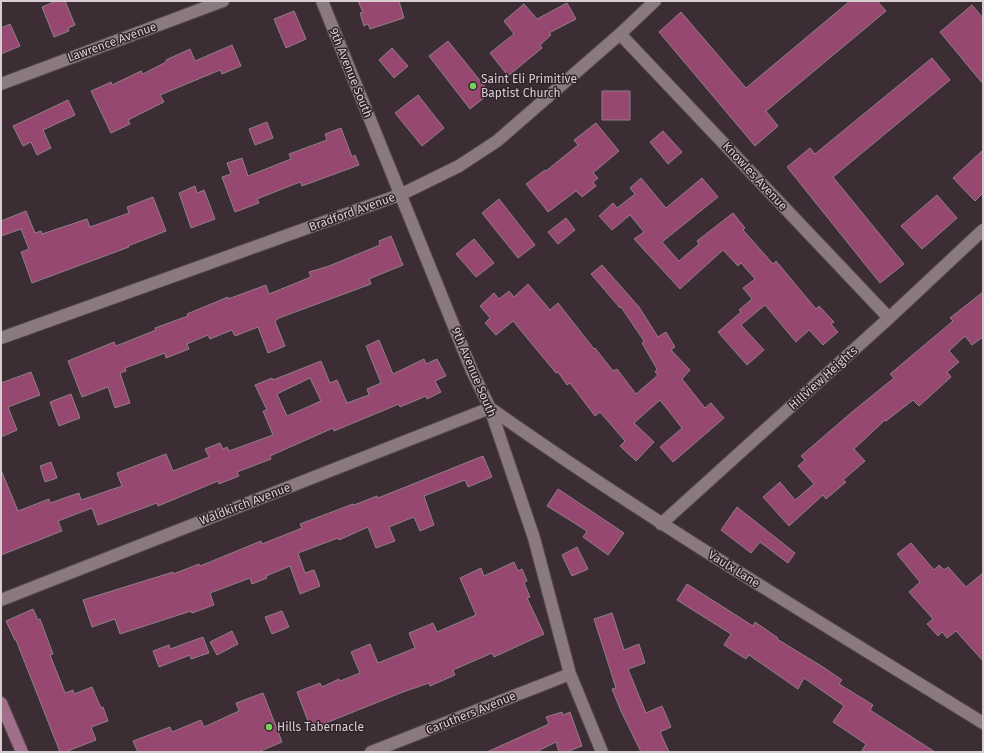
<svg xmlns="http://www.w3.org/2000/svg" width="984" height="753" font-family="'Fira Sans',sans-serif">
  <rect width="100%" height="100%" fill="#3c2d34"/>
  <!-- building -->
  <path fill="#964871" stroke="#907f86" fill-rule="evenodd" d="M56 1H65L75 25 68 28 69 31 54 37 42 7Z
    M358 1H399L404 18 370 29 368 24 364 26 360 13 363 12Z
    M850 1H877L886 11 766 111 778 126 755 146 659 32 681 12 746 88Z
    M567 3 576 19 549 33 551 35 540 45 542 48 508 76 490 53 514 34 504 21 524 4 537 19Z
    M972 5 983 18V84L940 32Z
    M294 11 306 39 286 48 274 19Z
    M10 24 20 46 1 54V28Z
    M448 41 490 93 470 109 429 56Z
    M232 45 241 66 222 74 220 70 160 95 164 102 128 120 130 124 111 133 91 91 111 82 112 85 141 71 143 74 166 62V60L190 49 195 61Z
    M392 48 408 66 394 78 379 60Z
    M932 58 950 80 833 177 904 264 880 283 787 167 810 148 815 154Z
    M602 91H630V120H602Z
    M418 95 444 128 422 146 395 113Z
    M68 100 75 115 43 130 51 148 37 155 31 142 23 146 13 126Z
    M267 122 273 138 255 145 249 129Z
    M596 123 619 151 593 173 598 178 593 182 596 186 582 197 576 191 548 212 526 184 545 170 546 171 578 145 574 140Z
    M341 128 352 157 355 155 359 165 302 186 300 182 257 199 259 203 235 212 222 177 231 174 227 163 242 158 248 176 291 159 289 154 327 140 325 134Z
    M663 131 682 152 668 164 650 142Z
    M983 150V193L975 201 953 178Z
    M641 178 666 208 702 178 718 197 662 242 679 261 699 244 697 241 733 213 745 228 743 230 773 264 776 261 816 309 819 306 834 322 831 324 838 332 823 345 809 330 796 342 765 305 741 325 764 350 747 365 718 332 741 312 739 310 752 299 743 288 755 279 741 263 738 266 723 250 680 289 634 239 644 232 630 215 612 230 599 216 613 203 617 208 635 194 630 188Z
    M195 186 197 193 204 190 215 219 191 228 179 193Z
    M937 195 957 218 922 249 901 226Z
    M153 197 166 231 128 246 129 247 32 283 21 252 29 249 21 229 1 236V221L26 211 35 233 41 231 42 234 87 219 90 227 129 213 127 207Z
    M499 199 535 245 518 258 482 213Z
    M566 218 575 230 558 244 548 232Z
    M391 236 403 265 369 279 371 284 279 318 275 321 285 346 268 353 258 327 235 336 232 330 210 339 208 335 187 344 189 349 166 358 165 353 125 368 126 371 120 373 130 403 115 408 108 387 82 397 68 361 114 342 116 346 156 330 155 328 188 316 187 314 228 297V299L266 285 269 294 311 277 309 272 329 266 380 245 379 241Z
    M474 239 494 263 476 277 456 254Z
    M602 265 639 307 658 337 666 332 675 347 671 350 690 370 682 379 705 408 711 403 724 418 673 462 660 447 682 428 660 400 634 423 654 442 636 461 620 446 625 441 600 412 595 416 570 383 567 385 558 372 556 373 513 321 496 335 485 323 490 318 480 306 494 293 499 299 509 291 514 297 528 284 550 310 558 303 594 349 595 348 613 371 617 369 636 394 658 375 655 372 657 369 642 343 644 341 621 307 620 308 591 274Z
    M983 292V337L972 345 965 336 949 351 959 362 947 372 951 377 919 406 913 400 886 421 885 420 854 449 865 461 843 480 846 482 826 499 823 495 789 526 763 497 780 482 795 500 814 484 798 466 805 460 801 456 852 412 894 378 890 374 953 321 950 318Z
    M379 340 393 374 424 359 426 364 437 359 446 376 435 381 441 392 427 399 426 396 400 407 399 404 334 431 333 428 270 456 271 459 237 472 239 476 219 484 218 481 158 506 157 503 98 525 92 508 58 521 62 531 1 555V470L18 511 49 499 50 503 79 493 81 500 122 486 117 473 166 454 173 471 209 457 205 449 220 443 223 449 227 447 229 451 273 435 263 411 267 410 255 385 272 378 273 380 321 361 330 383 337 380 347 403 369 395 367 389 381 383 366 346ZM310 378 321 401 287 416 277 394Z
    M31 372 40 395 8 407 17 430 1 437V383Z
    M71 394 80 418 59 426 50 402Z
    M483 456 492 477 468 487 465 480 424 496 434 525 420 531 414 517 389 527 395 541 376 548 368 527 339 540 338 538 298 553 305 573 314 570 320 586 300 594 290 566 266 576 267 578 252 584 250 578 210 593 214 605 192 613 191 611 120 634 115 619 92 627 83 600 173 572V574L199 564 200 566 261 541 262 544 302 528 300 524 353 504 354 505 377 496 378 498Z
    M51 462 57 478 45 482 40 466Z
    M558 489 624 533 608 555 583 537 587 531 547 506Z
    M737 507 795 553 788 563 760 542 751 553 721 530Z
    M911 543 934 570 939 565 944 570 948 567 966 587 983 573V661L956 631 947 638 942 632 938 636 927 624 933 619 909 592 920 582 897 554Z
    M577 547 588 569 572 576 562 555Z
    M514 562 518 571 522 569 527 581 524 583 530 597 527 598 544 634 494 657 492 653 453 670 455 675 430 686 429 683 403 692 311 729 297 692 320 683 322 687 339 679 340 681 360 673 351 652 370 644 378 663 415 648 409 633 433 623 437 632 476 615 460 578 481 568 484 576Z
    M687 584 753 626 755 622 778 638 777 639 823 667 842 680 839 684 873 705 870 710 935 752H861L866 744 833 722 844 706 804 678 798 689 749 655 746 659 724 645 731 634 677 600Z
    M33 609 38 620 40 619 53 654 50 655 65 693 73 690 74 694 92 687 101 708 103 707 108 721 91 727 96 740 65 752H60L16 640H15L6 621Z
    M282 611 289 627 272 634 265 617Z
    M612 613 624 650 639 644 645 663 628 669 646 713 662 706 671 727 660 732 669 752H641L621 711 612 689 616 688 594 619Z
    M232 631 238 644 217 655 210 642Z
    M203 637 209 653 191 659 190 655 159 667 153 651 169 645 170 649Z
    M263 693 282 742 258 752H138L133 741 170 727 172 732 201 720 204 727 239 711 236 703Z
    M562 712 563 715 570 712 582 746 566 752H559L556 742 536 752H487L549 724 546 717Z"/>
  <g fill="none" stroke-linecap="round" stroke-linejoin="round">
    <!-- street casing -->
    <g stroke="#55494f" stroke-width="14">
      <path id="street" d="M322 1 472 371 490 408 534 538 570 674 602 752
        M620 34 889 318
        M1 84 223 1
        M1 338 402 194 459 166 497 141 620 34 655 1
        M661 524 889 318 983 230
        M1 600 490 408C650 521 817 620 983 723
        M371 752 570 674"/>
    </g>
    <!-- secondary casing -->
    <g stroke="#55494f" stroke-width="14">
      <path id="secondary" d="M1 703 22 752"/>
    </g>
    <!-- street -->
    <use href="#street" stroke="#8a7981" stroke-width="12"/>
    <!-- secondary -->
    <use href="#secondary" stroke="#a26f8a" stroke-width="12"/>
  </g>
  <!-- markers -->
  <g fill="#75d25b" stroke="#31232a" stroke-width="1.5">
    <circle cx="473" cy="86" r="4"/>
    <circle cx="269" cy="727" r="4"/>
  </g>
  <g text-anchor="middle" stroke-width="3" stroke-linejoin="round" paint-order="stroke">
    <!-- street labels -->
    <g font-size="12" fill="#d8ced2" stroke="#31232a">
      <text transform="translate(112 42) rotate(-20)" y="4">Lawrence Avenue</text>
      <text transform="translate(351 73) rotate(68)" y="4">9th Avenue South</text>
      <text transform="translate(755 176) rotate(47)" y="4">Knowles Avenue</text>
      <text transform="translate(352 212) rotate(-20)" y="4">Bradford Avenue</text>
      <text transform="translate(474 372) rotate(67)" y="4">9th Avenue South</text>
      <text transform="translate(823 378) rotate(-42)" y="4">Hillview Heights</text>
      <text transform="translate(245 504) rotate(-21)" y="4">Waldkirch Avenue</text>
      <text transform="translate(734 569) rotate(32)" y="4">Vaulx Lane</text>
      <text transform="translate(471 713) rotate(-22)" y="4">Caruthers Avenue</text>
    </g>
    <!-- poi labels -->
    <g font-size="12" fill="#d8ced2" stroke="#31232a" text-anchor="start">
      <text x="481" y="83">Saint Eli Primitive<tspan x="481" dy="14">Baptist Church</tspan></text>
      <text x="277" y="731">Hills Tabernacle</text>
    </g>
  </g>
  <!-- border -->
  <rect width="984" height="753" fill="none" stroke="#d8ced2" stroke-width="4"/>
</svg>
